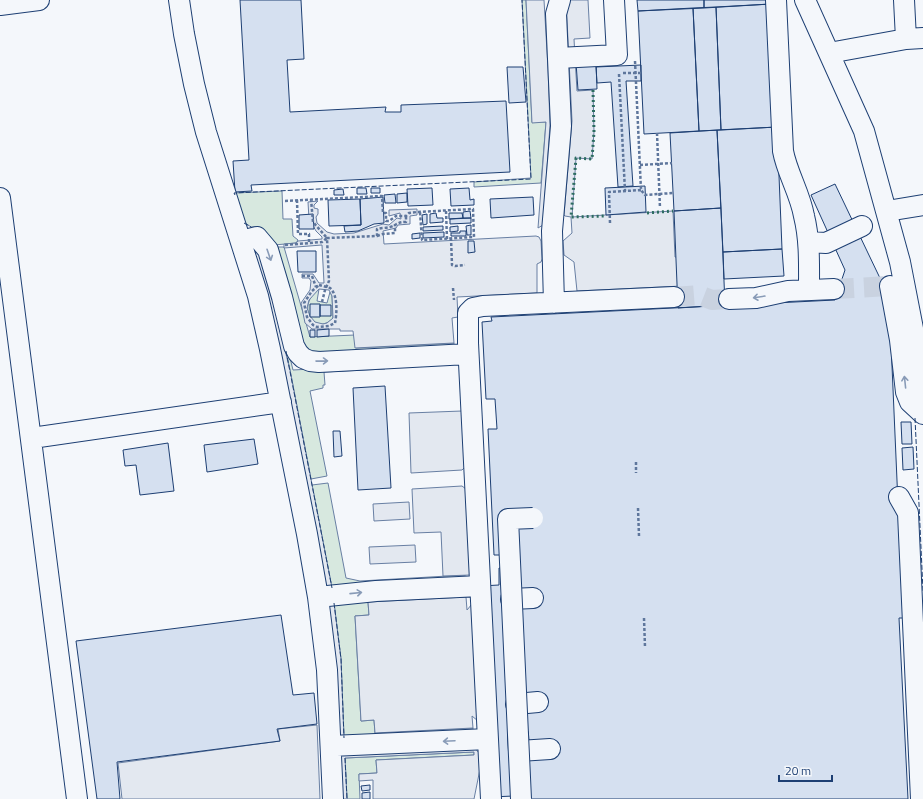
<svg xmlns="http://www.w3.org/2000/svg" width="923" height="799" font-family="'Titillium Web',sans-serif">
  <rect width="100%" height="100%" fill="#f4f7fb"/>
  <!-- green -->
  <path fill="#d7e8df" stroke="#687fa3" d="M522 0H526L532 122H546L541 183 474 187V182L531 178Z
    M282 191 283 219H292L293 236 298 240 296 243 274 245 261 228 258 227H251L244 222 234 193Z
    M274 247H284L310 337 355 335 356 348 454 343V346L316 353 302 347Z
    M319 289 317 301 327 303 330 292 332 296 333 318C316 337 294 307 319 289Z
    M281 329H283L293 370 385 365V369L324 372 325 385H323V388L310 391 327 476 311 479 290 370Z
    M328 483 346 578 360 581 465 575V579L332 588 312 485Z
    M466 594V597L368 602 369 615 355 616 361 721 374 720 375 733 473 728V731L344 738 341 659 334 603Z
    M474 752V755L376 760 377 773 359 774 360 799H347L345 758Z"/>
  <!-- parking -->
  <path fill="#e3e8f0" stroke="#687fa3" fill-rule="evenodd" d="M526 0H544L548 69 550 125 543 225 538 228 546 122 532 123Z
    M566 0H588L590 38 574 39 575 57 577 91 593 90 594 132 592 159 576 158 572 217 673 211 675 257H680L682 286 577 291 574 262 564 255 563 241 572 233 571 217 565 216 564 215 572 121Z
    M318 201 314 205V208L318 209V214L316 217 317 223 327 232 334 234 354 233 383 224 389 225 397 218 401 219 400 213 389 216V210L417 209V215L410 216V224L398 225 396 228 383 231 384 244 536 236 539 237 541 241 542 259 541 262 537 264V293L457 297 458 317 452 318 454 343 355 348 353 331H340V329H312L305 323 301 303 310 290 311 281 309 278H302V274H313L319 283H324L322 245 284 248V244L296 243 298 241 322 239V237L316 231 309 219 308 202ZM319 289 329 290 332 296 333 318 327 323 323 324 315 322 310 316 307 308 309 300Z
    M258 248 267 279 290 370 332 588 327 586 325 583 254 250Z
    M462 411 465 467 462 470 411 473 409 413Z
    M462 486 466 489 470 575 443 576 441 532 414 533 412 489Z
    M409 502 410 519 374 521 373 504Z
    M415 545 416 562 370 564 369 547Z
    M466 597 467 610 472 604 478 721 472 716 473 728 375 733 374 720 361 721 355 616 369 615 368 602Z
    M334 603 341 659 344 738 339 735 329 608 331 604Z
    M317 725 320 799H122L118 763 280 741 278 729Z
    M474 747 479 753 480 769 474 799H373V780L359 781V774L377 773 376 760 474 755V752L345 758 347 799H341V755Z"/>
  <!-- building -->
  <path fill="#d5e0f0" stroke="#1d3f73" d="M240 0H301L304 59 287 60 290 112 386 107 385 112H401V105L506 101 510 172 251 185 252 191 235 192 233 161 249 160Z
    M637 0H704V8L638 11Z
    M704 0H771V4L704 8Z
    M771 4 777 127 721 130 716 7Z
    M716 7 721 130 699 131 693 8Z
    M693 8 699 131 644 134 638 11Z
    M596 62 597 89 578 90 576 63Z
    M641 65V81H626L633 186 618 187 611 82 597 83 596 67Z
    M507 67H523L526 102 509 103Z
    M777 127 782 249 723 252 717 130Z
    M717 130 721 208 674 211 670 133Z
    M835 184 889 297 903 618H899L908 799H514V796L491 797 481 586 499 585V568H503V555H494L488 429H497L495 399H486L482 322 492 321 491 317 835 300 845 270 811 195Z
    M645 186 646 212 606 215 605 188Z
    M357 188H366L367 194H357Z
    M371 188H380V193H371Z
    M432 188 433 205 408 206 407 189Z
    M469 188 470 200 474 199V205L451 206 450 189Z
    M343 189 344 195H334V190Z
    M407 193V202L397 203V194Z
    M395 194 396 203H385L384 195Z
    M383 197 384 223 374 224 358 231 345 232 344 226 361 225 360 199Z
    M533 197 534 215 491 218 490 199Z
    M360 199 361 225 329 226 328 200Z
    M721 208 725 305 678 308 674 211Z
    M470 211 471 218H463V212Z
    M436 213 437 218H443V222L430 223V214Z
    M449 213H462L463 218 449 219Z
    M313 214 314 229H299V215Z
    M427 214V224L423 225 422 215Z
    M471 218V223L450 224V219Z
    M471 225V235H467L466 226Z
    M443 226V230L423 231V227Z
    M458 226V231L450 232V227Z
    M460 231H466V236H451V233H460Z
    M444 232V237L423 238V233Z
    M420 233V238L412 239V234Z
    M468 241H474L475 252 468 253Z
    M782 249 784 276 724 279 723 252Z
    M297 251H316V272H298Z
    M310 304H320V317H310Z
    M320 305H331V316H320Z
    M329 329V336L317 337V330Z
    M310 330H315V337H310Z
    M385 386 391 488 358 490 353 388Z
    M901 422H911L912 444H902Z
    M333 431H340L342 456 334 457Z
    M254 439 258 464 207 472 204 445Z
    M168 443 174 491 140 495 136 465 125 466 123 450Z
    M913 447 914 469 903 470 902 448Z
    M281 615 293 695 314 693 317 724 277 729 280 741 117 762 120 799H97L76 641Z
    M370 785V790L362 791 361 786Z
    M370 792V799H362V793Z"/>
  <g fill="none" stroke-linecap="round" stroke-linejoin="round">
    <!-- minor-tunnel -->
    <path stroke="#c9d2e0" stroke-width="20" stroke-dasharray="20 10" stroke-linecap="butt" d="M834 289 890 286
      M674 297 699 295 712 300 729 299"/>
    <!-- minor casing -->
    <g stroke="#1d3f73" stroke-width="22">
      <path id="minor" d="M179 0 184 34 194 84 206 132 258 296 270 349 307 534 318 597 327 670 333 799
        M776 0 783 151C787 173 800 193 804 216 810 240 809 266 809 290
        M805 0 864 131 900 262 915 339 923 414
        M904 0 906 39
        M0 5 39 0
        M829 53 906 39 923 38
        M558 58 617 55 614 0
        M0 198 77 799
        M887 211 923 205
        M241 241 257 237 268 250 282 297 294 346 298 353 303 358 310 361 319 362 468 354
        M808 242 826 243 862 226
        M890 286 900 340 906 392 910 402 923 414
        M729 299 756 298 788 291 834 289
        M554 303 552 231 561 126 556 14 560 0
        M32 438 281 402
        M899 497 908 513 921 799
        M318 597 376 591 480 586
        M511 599 533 598
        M516 704 538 702
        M518 735 519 751 550 749
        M331 746 488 739
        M491 799 468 343V313L473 308 483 306 674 297"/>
    </g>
    <!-- path -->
    <path stroke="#5e769c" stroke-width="2.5" stroke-dasharray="3 2" stroke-linecap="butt" d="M635 61 641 190 645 195 673 193
      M623 73H641
      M619 74 625 191
      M657 133 660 208
      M640 165 672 163
      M297 200 298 234H309V243
      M285 201 382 196 383 213H386V221H389L396 216H406L409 213 417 212 473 209 474 237 422 240 420 212
      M446 211 447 239
      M610 223 609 192 641 190
      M377 236 383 234 395 233V224
      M451 238 452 265 455 266 465 265
      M285 245 322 242 327 238 313 222 311 199
      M302 276H312L316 287
      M319 285 330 288C338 295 337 313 335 323L329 326 317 327 313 325 307 317 304 303 312 291Z
      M453 288 454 300
      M322 302 325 290 329 281 327 238 377 236V229C381 228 386 228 390 227 397 225 397 222 406 222V216
      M636 462V473
      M638 508 639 536
      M644 618 645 647"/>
    <!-- minor -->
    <use href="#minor" stroke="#f4f7fb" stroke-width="20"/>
    <!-- minor-bridge casing -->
    <g stroke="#1d3f73" stroke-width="22" stroke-linecap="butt">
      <path id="minor-bridge" d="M521 799 508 519 533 518"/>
    </g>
    <!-- minor-bridge -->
    <use href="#minor-bridge" stroke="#f4f7fb" stroke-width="20"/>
    <!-- hedge -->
    <path stroke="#2c6c60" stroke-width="3" stroke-dasharray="2 3" stroke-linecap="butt" d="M593 90 594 132 592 159 576 158 571 217 605 216
      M647 213 673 211"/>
    <!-- fence -->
    <path stroke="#1d3f73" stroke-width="1" stroke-dasharray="5 2" stroke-linecap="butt" d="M235 195 234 193 531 179 522 0
      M244 223 251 227
      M286 351 332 588
      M915 418 923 591
      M334 603 341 659 344 738
      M345 758 347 799"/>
  </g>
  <!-- one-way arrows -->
  <defs><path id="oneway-shaft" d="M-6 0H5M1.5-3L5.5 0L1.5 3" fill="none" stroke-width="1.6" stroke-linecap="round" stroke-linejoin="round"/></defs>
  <g stroke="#889bb7">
    <use href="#oneway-shaft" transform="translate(269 255) rotate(71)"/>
    <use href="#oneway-shaft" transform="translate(759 297) rotate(171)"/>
    <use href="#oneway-shaft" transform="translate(322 361) rotate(-1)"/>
    <use href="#oneway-shaft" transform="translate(905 382) rotate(-96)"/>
    <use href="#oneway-shaft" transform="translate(356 593) rotate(-6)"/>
    <use href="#oneway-shaft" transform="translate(449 741) rotate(177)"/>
  </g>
  <!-- scale -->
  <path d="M779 775v6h53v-6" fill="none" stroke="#1d3f73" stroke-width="2"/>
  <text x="785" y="775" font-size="12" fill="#1d3f73" stroke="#f4f7fb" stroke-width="3" paint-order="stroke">20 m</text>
</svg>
